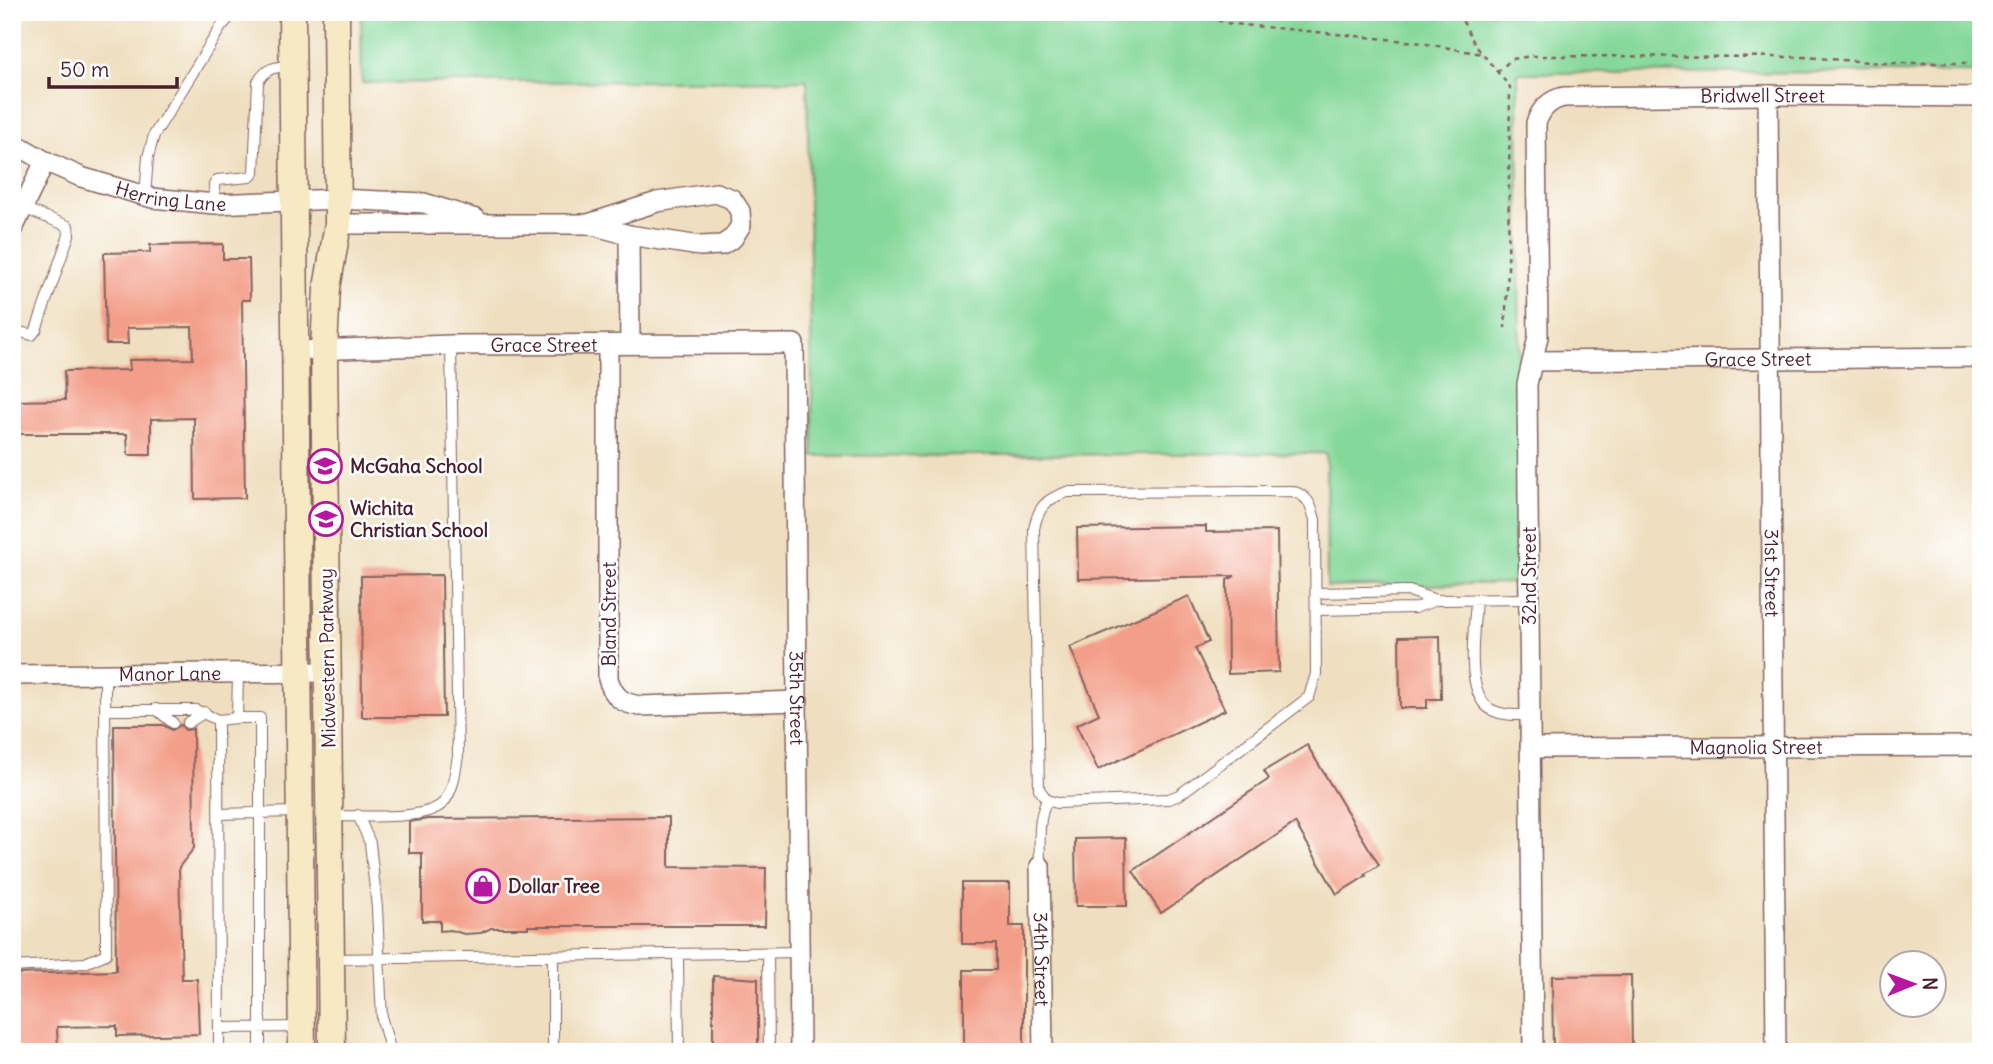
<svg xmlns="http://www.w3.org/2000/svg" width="1993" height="1064" font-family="Delius,sans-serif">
  <rect width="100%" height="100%" fill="#fff"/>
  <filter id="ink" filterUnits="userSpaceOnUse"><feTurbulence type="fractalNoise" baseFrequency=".0143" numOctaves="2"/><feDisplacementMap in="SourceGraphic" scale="14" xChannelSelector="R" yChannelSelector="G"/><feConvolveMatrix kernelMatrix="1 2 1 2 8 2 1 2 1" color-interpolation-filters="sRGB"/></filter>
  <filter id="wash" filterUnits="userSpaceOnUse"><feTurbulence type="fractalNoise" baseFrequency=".00686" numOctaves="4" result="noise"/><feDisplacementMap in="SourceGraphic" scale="28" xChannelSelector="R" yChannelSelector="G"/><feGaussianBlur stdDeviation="1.57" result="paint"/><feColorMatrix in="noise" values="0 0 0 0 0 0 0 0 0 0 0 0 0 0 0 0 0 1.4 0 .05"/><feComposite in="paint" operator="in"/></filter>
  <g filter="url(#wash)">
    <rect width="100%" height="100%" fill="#efdfc0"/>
    <!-- green -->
    <path fill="#84d899" stroke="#677c62" stroke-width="2" d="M361 12H1981V72L1518 73 1521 583 1327 587 1326 453 813 456 807 80 362 83Z"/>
    <g id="blocks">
      <!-- building -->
      <path fill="#f39e88" d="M223 244V259H249L250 300H242L245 498 195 499 194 418 151 419V455H128L127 434H12V401L65 400 64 371 130 370 129 360 193 359 192 327 127 328 128 344H106L104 253 150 252V245Z
        M1206 526V532L1277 531 1279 672 1228 674 1227 580 1235 576 1078 579 1077 528Z
        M442 575 444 717H362L361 576Z
        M1189 596 1209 642 1195 648 1225 710 1098 770 1076 725 1099 714 1070 647Z
        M1440 636 1441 699H1427V708H1400L1399 637Z
        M114 725H163L172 730 181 725 185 730 193 729 194 848 179 867 182 979H197L199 1034 117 1036V1026L57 1027 58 1052H12V979L15 974 116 971Z
        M1307 745 1379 865 1365 874 1366 876 1337 894 1295 823 1161 913 1133 871 1269 779 1264 771Z
        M669 817V867L766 868 765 926H528V928H491L481 933 464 934 451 930 440 931V921H422V853H409V822L428 819Z
        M1126 838 1127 906H1076L1075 839Z
        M962 883H1010V926H1024V1052H964V970H996V944H962Z
        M1631 975 1632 1052H1553L1552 976Z
        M713 976 758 979V1052H713Z"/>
    </g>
  </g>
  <g filter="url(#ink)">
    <use href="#blocks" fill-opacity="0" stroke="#84625f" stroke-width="2"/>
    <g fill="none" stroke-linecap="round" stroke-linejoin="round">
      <!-- lane casing -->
      <g stroke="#84625f" stroke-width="12">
        <path id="lane" d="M145 196 148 157 154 135 221 27 234 12
          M215 204 214 185 217 180 250 177 254 173 258 82C267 67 275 67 291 66
          M12 330 32 335 36 330 69 235 68 226 23 208
          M1292 491C1308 496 1311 504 1315 520L1316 674 1309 697 1179 795 1169 799 1057 803 1047 800 1039 789 1034 529C1038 507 1046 499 1067 492Z
          M1317 593 1409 591 1436 600
          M1476 599C1475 626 1463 696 1492 710 1504 716 1517 715 1530 715
          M1317 610 1415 608 1436 600 1529 599
          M156 709 173 723
          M105 710H196L218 720
          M237 718H260V1052
          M188 723 205 712
          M219 814 298 812
          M358 815 370 843 377 908 382 1020 391 1052
          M330 816C357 815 424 822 443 803 454 790 455 772 458 756L451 345
          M1040 866C1040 844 1037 820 1047 800
          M768 953 769 1052
          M678 954 679 1052
          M331 959 799 952
          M12 967 85 963 106 954 105 675
          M219 1028 299 1027
          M219 1052 218 720 237 718 238 673
          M553 1052V956"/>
      </g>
      <!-- street casing -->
      <g stroke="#84625f" stroke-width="22">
        <g id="street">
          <path id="s1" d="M1768 95 1776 1052"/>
          <path id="s2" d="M12 142 45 161 81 177 152 198 215 204 338 199 424 203 476 219"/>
          <path d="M338 224H588L629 235 700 246 722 245 733 238 741 225 740 211 732 199 716 193 657 202 588 224"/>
          <path d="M12 231 45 161"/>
          <path d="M629 235 630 344"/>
          <path d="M608 345V679C614 697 621 703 640 706L798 701"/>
          <path id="s3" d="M313 350 451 345 794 344 800 1052"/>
          <path id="s4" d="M1534 361 1981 357"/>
          <path id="s5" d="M12 675 327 672"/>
          <path id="s6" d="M1530 748 1981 746"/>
          <path id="s7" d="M1040 866 1043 1052"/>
          <path id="s8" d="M1533 1052 1527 384 1538 337 1536 123C1541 109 1549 100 1564 97L1768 95 1981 97"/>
        </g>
      </g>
      <!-- secondary casing -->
      <g stroke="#84625f" stroke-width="29">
        <path id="secondary" d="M292 12 302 1052
          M332 1052 324 349 327 288 338 224 336 12"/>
      </g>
      <!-- path -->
      <path stroke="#84625f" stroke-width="2.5" stroke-dasharray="5 5" stroke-linecap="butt" d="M1199 12 1225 23 1416 42 1482 54
        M1458 12 1475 45 1510 87 1508 270 1505 328
        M1497 72 1512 59 1532 56 1804 57 1882 63H1981"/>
      <!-- lane -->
      <use href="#lane" stroke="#fff" stroke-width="10"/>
      <!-- street -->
      <use href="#street" stroke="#fff" stroke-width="19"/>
      <!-- secondary -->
      <use href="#secondary" stroke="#f7e9c3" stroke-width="26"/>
    </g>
  </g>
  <!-- icons -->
  <defs>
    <g id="school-ring" transform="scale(1.75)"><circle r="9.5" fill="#fff" stroke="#b5179e" stroke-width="1.5"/><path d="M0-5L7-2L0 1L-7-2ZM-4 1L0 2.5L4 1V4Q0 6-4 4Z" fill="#b5179e"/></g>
    <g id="shop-ring" transform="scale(1.75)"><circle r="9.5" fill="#fff" stroke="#b5179e" stroke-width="1.5"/><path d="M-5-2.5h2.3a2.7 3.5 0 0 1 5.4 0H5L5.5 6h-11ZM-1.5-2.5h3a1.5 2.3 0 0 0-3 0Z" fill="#b5179e"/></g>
  </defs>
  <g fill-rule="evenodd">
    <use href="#school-ring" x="325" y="466"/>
    <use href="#school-ring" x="326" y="519"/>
    <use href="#shop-ring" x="483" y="886"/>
  </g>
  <g text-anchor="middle" stroke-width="5" stroke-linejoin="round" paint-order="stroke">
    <!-- street labels -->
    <g font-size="19" fill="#4a1f2b" stroke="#fff">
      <text dy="7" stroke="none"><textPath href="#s8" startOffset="1169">Bridwell Street</textPath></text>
      <text dy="7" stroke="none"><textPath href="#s2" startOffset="170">Herring Lane</textPath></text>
      <text dy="7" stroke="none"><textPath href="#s3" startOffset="231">Grace Street</textPath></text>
      <text dy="7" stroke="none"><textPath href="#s4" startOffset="224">Grace Street</textPath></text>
      <text dy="7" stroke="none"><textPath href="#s1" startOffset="478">31st Street</textPath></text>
      <text transform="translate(1529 576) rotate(-90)" y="7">32nd Street</text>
      <text transform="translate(609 614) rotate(-90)" y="7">Bland Street</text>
      <text transform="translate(327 658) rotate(-91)" y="7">Midwestern Parkway</text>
      <text dy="7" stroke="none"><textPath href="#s5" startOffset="158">Manor Lane</textPath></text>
      <text dy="7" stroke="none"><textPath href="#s3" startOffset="835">35th Street</textPath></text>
      <text dy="7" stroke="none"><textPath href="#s6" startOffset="226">Magnolia Street</textPath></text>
      <text dy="7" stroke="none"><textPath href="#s7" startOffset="93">34th Street</textPath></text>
    </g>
    <!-- poi labels -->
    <g font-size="19" font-weight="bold" fill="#4a1f2b" stroke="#fff" text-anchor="start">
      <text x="350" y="473">McGaha School</text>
      <text x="350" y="515">Wichita<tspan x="350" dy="22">Christian School</tspan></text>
      <text x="508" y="893">Dollar Tree</text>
    </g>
  </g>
  <!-- margin -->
  <rect width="1993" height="1064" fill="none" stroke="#fff" stroke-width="42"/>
  <!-- north arrow -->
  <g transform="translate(1913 984) rotate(89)"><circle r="33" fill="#ffffff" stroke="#b7a5aa" stroke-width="2"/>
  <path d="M0-5L12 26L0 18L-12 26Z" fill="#b5179e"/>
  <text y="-10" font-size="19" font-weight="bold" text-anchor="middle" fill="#4a1f2b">N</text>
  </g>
  <!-- scale -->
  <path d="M49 77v10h128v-10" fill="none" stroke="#4a1f2b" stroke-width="3.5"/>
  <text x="60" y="77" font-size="21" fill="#4a1f2b" stroke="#ffffff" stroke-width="5" paint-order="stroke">50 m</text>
</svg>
